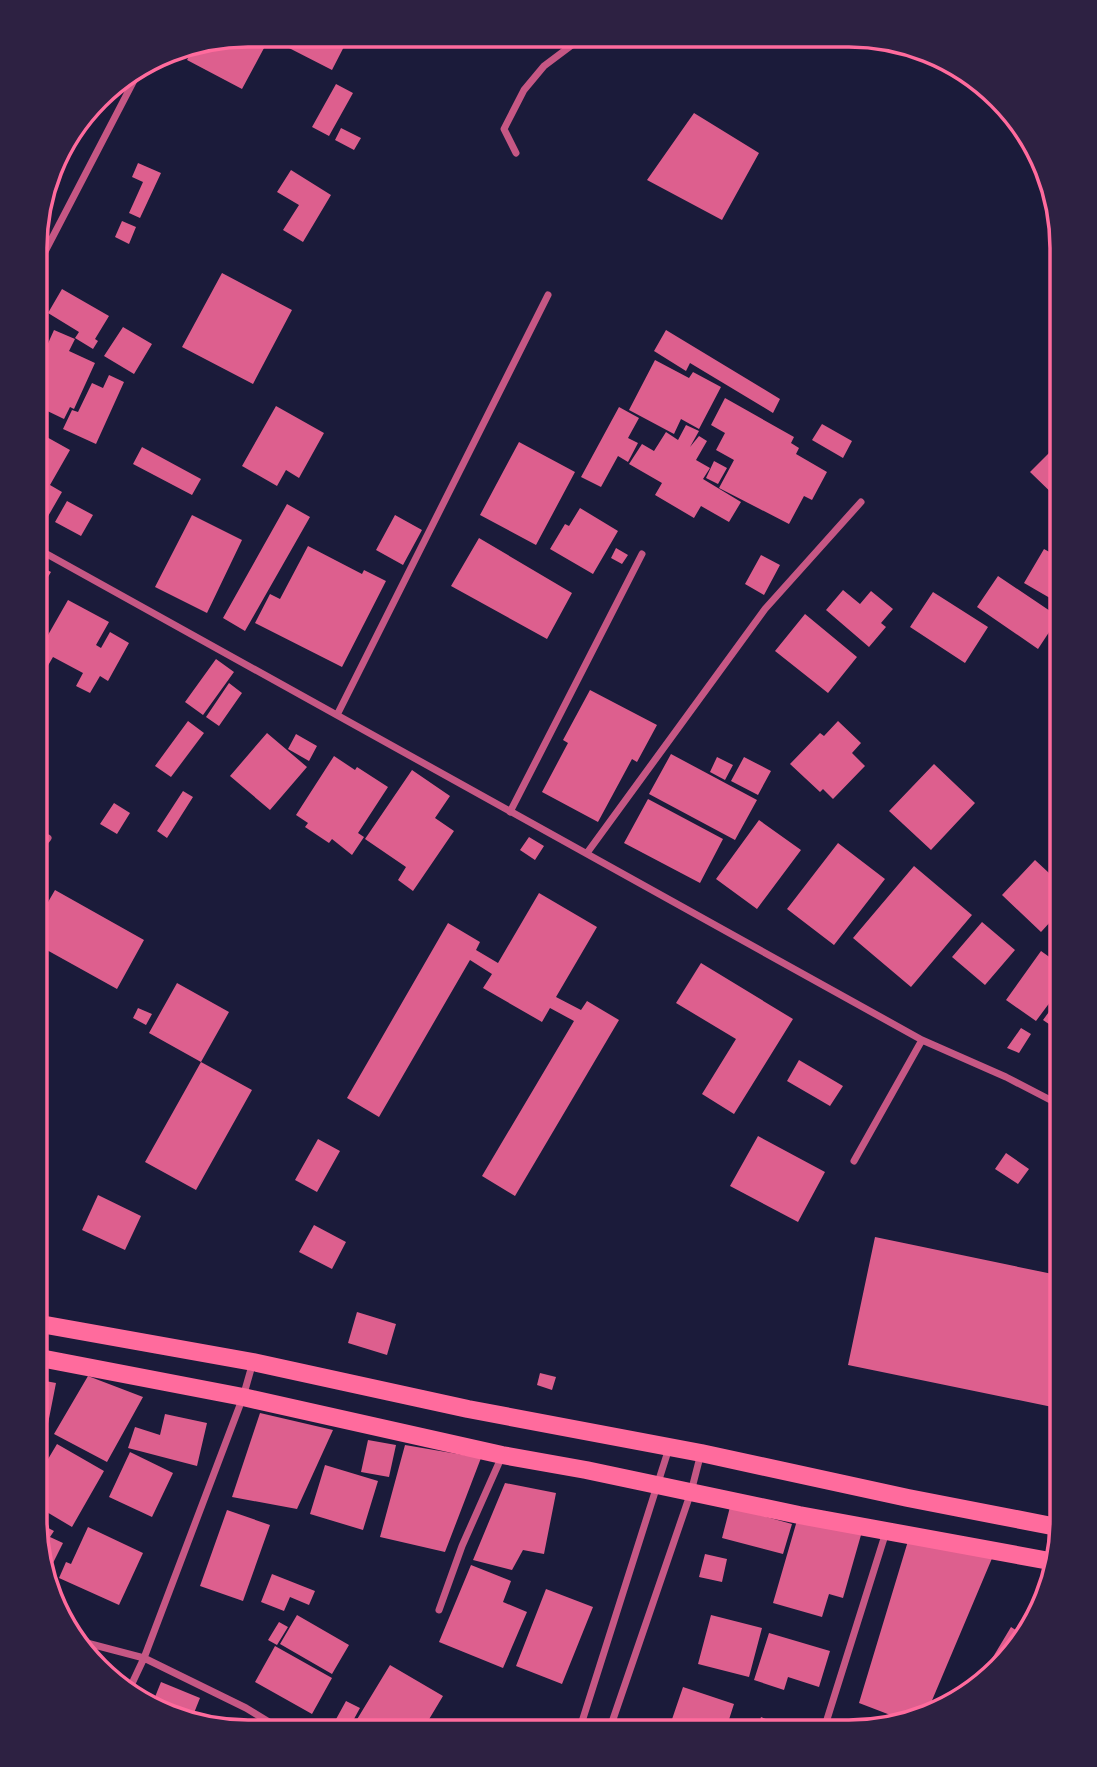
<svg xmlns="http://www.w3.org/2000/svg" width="1097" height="1767" font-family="Georgia,serif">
  <rect width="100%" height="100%" fill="#1b1b3a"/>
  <!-- building -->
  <path fill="#dd5f8e" d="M248 35H271L242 89 187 60 195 45Z
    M296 35H350L332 70 289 48Z
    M336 84 353 93 329 136 312 127Z
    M694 113 759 153 722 220 647 180Z
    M341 128 361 138 354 150 335 140Z
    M138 163 161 173 140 218 129 213 143 182 132 177Z
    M291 170 331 195 303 242 283 230 299 205 277 192Z
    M122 221 136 227 129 244 115 237Z
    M222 273 292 310 253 384 182 347Z
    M62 289 109 316 95 339 98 341 93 349 75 338 79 332 48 313Z
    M123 327 152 344 134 374 104 356Z
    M54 330 75 339 69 351 95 363 74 409 70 407 64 419 37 406V368Z
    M666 330 780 399 773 413 690 363 686 371 654 351Z
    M655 360 689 378 693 372 721 387 699 429 681 419 674 434 629 410Z
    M109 375 124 382 96 444 63 429 72 410 78 412 92 383 103 388Z
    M725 398 794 437 791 443 799 448 796 454 827 472 812 500 804 496 789 524 719 488 734 460 716 450 725 433 711 425Z
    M276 406 324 433 299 478 286 470 277 486 242 466Z
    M619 407 639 418 628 438 638 443 628 462 618 456 601 487 581 477Z
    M822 424 852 441 843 458 812 440Z
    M686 425 699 431 690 447 699 436 707 441 696 460 710 468 703 479 741 502 729 522 701 506 694 518 655 495 662 483 629 464 642 444 654 451 666 432 678 440Z
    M36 431 70 450 50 485 62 492 43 525 36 521Z
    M1062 440V503L1030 472Z
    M519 442 575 472 536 545 480 515Z
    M142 447 201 479 192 495 133 464Z
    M714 461 727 468 718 484 706 478Z
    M67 501 93 515 81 536 55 522Z
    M287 504 310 517 245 631 223 618Z
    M580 508 618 531 593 574 550 549 565 524 569 526Z
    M192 515 242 540 207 613 155 587Z
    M395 515 422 530 403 565 376 550Z
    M479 538 572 593 547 639 451 586Z
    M308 546 362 574 364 570 386 581 342 667 255 623 270 594 280 599Z
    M616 548 628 555 622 564 611 558Z
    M1044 549 1062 559V605L1024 583Z
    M761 555 780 565 764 595 745 584Z
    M36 564 51 572 36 597Z
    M998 576 1059 617 1038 649 977 607Z
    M843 590 860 604 871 591 893 609 881 623 886 627 869 647 826 610Z
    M933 592 988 627 965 663 910 627Z
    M68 600 109 622 96 645 101 648 110 632 129 643 108 681 100 676 90 693 76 686 83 673 53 657 46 669 36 664V656Z
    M805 614 857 657 828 693 775 651Z
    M216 659 234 672 203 715 185 702Z
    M229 683 242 693 219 726 206 717Z
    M590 690 657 725 637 762 632 759 598 822 542 792 568 743 563 740Z
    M188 721 204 733 171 777 155 766Z
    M838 721 861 743 852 753 865 766 833 799 823 789 820 792 790 764 820 733 824 736Z
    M267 733 307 767 270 810 230 776Z
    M296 734 317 746 309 761 288 749Z
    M671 754 757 800 735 840 649 794Z
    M334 756 355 770 357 767 388 787 358 833 364 837 352 855 332 839 329 843 305 827 308 823 296 815Z
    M717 757 733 765 725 780 710 772Z
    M744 757 771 771 758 795 731 781Z
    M934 764 975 803 931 850 889 811Z
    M412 770 450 796 435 818 454 831 413 891 398 880 406 867 365 839Z
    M183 791 193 797 167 838 157 831Z
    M648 799 723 839 700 883 624 843Z
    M114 803 130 813 117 834 100 824Z
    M759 820 801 850 757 909 716 879Z
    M529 837 544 846 535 860 520 850Z
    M838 843 885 879 834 945 787 909Z
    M1035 860 1062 885V909L1041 932 1002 895Z
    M914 866 972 915 911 987 853 938Z
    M55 890 144 940 117 989 36 944V923Z
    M539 893 597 927 556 997 581 1010 587 1001 619 1020 515 1196 482 1176 574 1021 550 1008 542 1022 483 988 492 974 470 960 379 1117 347 1098 448 923 480 942 476 950 498 963Z
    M982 922 1015 950 985 985 952 957Z
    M1041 951 1062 966V986L1036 1021 1006 1000Z
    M701 963 793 1019 734 1114 702 1094 736 1039 676 1003Z
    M177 983 229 1012 201 1062 149 1033Z
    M1062 994V1033L1043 1020Z
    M138 1008 152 1014 146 1025 133 1018Z
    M1021 1028 1031 1034 1019 1053 1007 1048Z
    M799 1060 843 1086 830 1106 787 1081Z
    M201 1062 252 1090 196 1190 145 1162Z
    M758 1136 825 1172 798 1222 730 1186Z
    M318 1139 340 1151 317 1192 295 1180Z
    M1006 1153 1029 1169 1018 1184 995 1169Z
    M98 1195 141 1216 125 1250 82 1230Z
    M314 1225 346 1242 332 1269 299 1252Z
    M875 1237 1062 1276V1409L848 1365Z
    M357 1312 396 1324 387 1355 348 1343Z
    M540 1373 556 1377 552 1390 537 1385Z
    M88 1376 143 1397 107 1462 54 1434Z
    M35 1379 56 1383 43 1449 35 1447Z
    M260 1413 333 1430 297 1509 232 1497Z
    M165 1414 207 1423 197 1466 128 1448 135 1427 160 1435Z
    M368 1440 396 1445 389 1477 361 1472Z
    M57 1444 104 1471 72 1527 35 1505V1481Z
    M405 1445 481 1458 445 1552 380 1537Z
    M130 1452 173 1473 152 1517 109 1497Z
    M325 1465 378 1481 363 1530 310 1514Z
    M505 1483 556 1493 544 1554 523 1550 512 1570 473 1560Z
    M730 1507 792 1524 783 1554 722 1538Z
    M227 1510 270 1525 243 1601 200 1586Z
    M798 1517 861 1535 843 1598 829 1594 822 1617 773 1603Z
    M35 1521 54 1531 50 1537 63 1543 48 1573 45 1571Z
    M88 1527 143 1553 119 1605 59 1578 66 1562 71 1564Z
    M908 1541 993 1556 925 1717 906 1721 859 1703Z
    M705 1554 727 1559 722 1582 699 1577Z
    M471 1565 511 1581 503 1602 527 1612 503 1668 439 1642Z
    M272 1574 315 1591 309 1605 290 1597 284 1611 261 1602Z
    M546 1589 593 1607 562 1684 516 1666Z
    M297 1615 349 1645 332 1674 280 1644Z
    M711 1615 762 1628 749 1677 698 1664Z
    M279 1622 288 1627 277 1645 268 1640Z
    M1011 1627 1025 1636 1018 1648 981 1677Z
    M769 1633 830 1651 819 1687 788 1677 784 1690 754 1680Z
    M275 1646 332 1678 312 1714 255 1682Z
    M390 1665 443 1696 422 1731H373L356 1721Z
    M161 1682 200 1698 192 1718 153 1702Z
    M683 1687 734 1704 725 1732 668 1731Z
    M346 1701 360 1708 349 1728 335 1721Z
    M761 1717 797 1732H756Z"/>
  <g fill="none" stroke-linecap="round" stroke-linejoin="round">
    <!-- minor -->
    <path stroke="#c65784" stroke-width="7" d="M516 153 504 129 524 90 544 66 576 42 570 36
      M37 267 141 67
      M36 548 922 1040 1006 1077 1062 1106
      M337 715 548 295
      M510 812 642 554
      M36 853 48 838
      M587 853 765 609 861 502
      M854 1161 922 1040
      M439 1610 462 1546 502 1456
      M83 1642 144 1658 246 1708 282 1730
      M128 1692 144 1658 243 1397 253 1362
      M579 1731 669 1448
      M609 1731 691 1492 701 1453
      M823 1732 886 1532"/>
    <!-- primary -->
    <path stroke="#ff6b9d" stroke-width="18" d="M35 1323 253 1362 468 1409 701 1453 908 1498 1062 1528
      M35 1357 243 1397 502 1455 586 1470 799 1515 1055 1562"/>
  </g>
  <!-- crop -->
  <path d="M0 0H1097V1767H0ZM248 47H849A201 201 0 0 1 1050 248V1519A201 201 0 0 1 849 1720H248A201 201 0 0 1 47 1519V248A201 201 0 0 1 248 47Z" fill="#2d2142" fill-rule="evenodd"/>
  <path fill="none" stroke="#ff6b9d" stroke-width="3.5" d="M248 47H849A201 201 0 0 1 1050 248V1519A201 201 0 0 1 849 1720H248A201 201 0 0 1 47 1519V248A201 201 0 0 1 248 47Z"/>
</svg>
